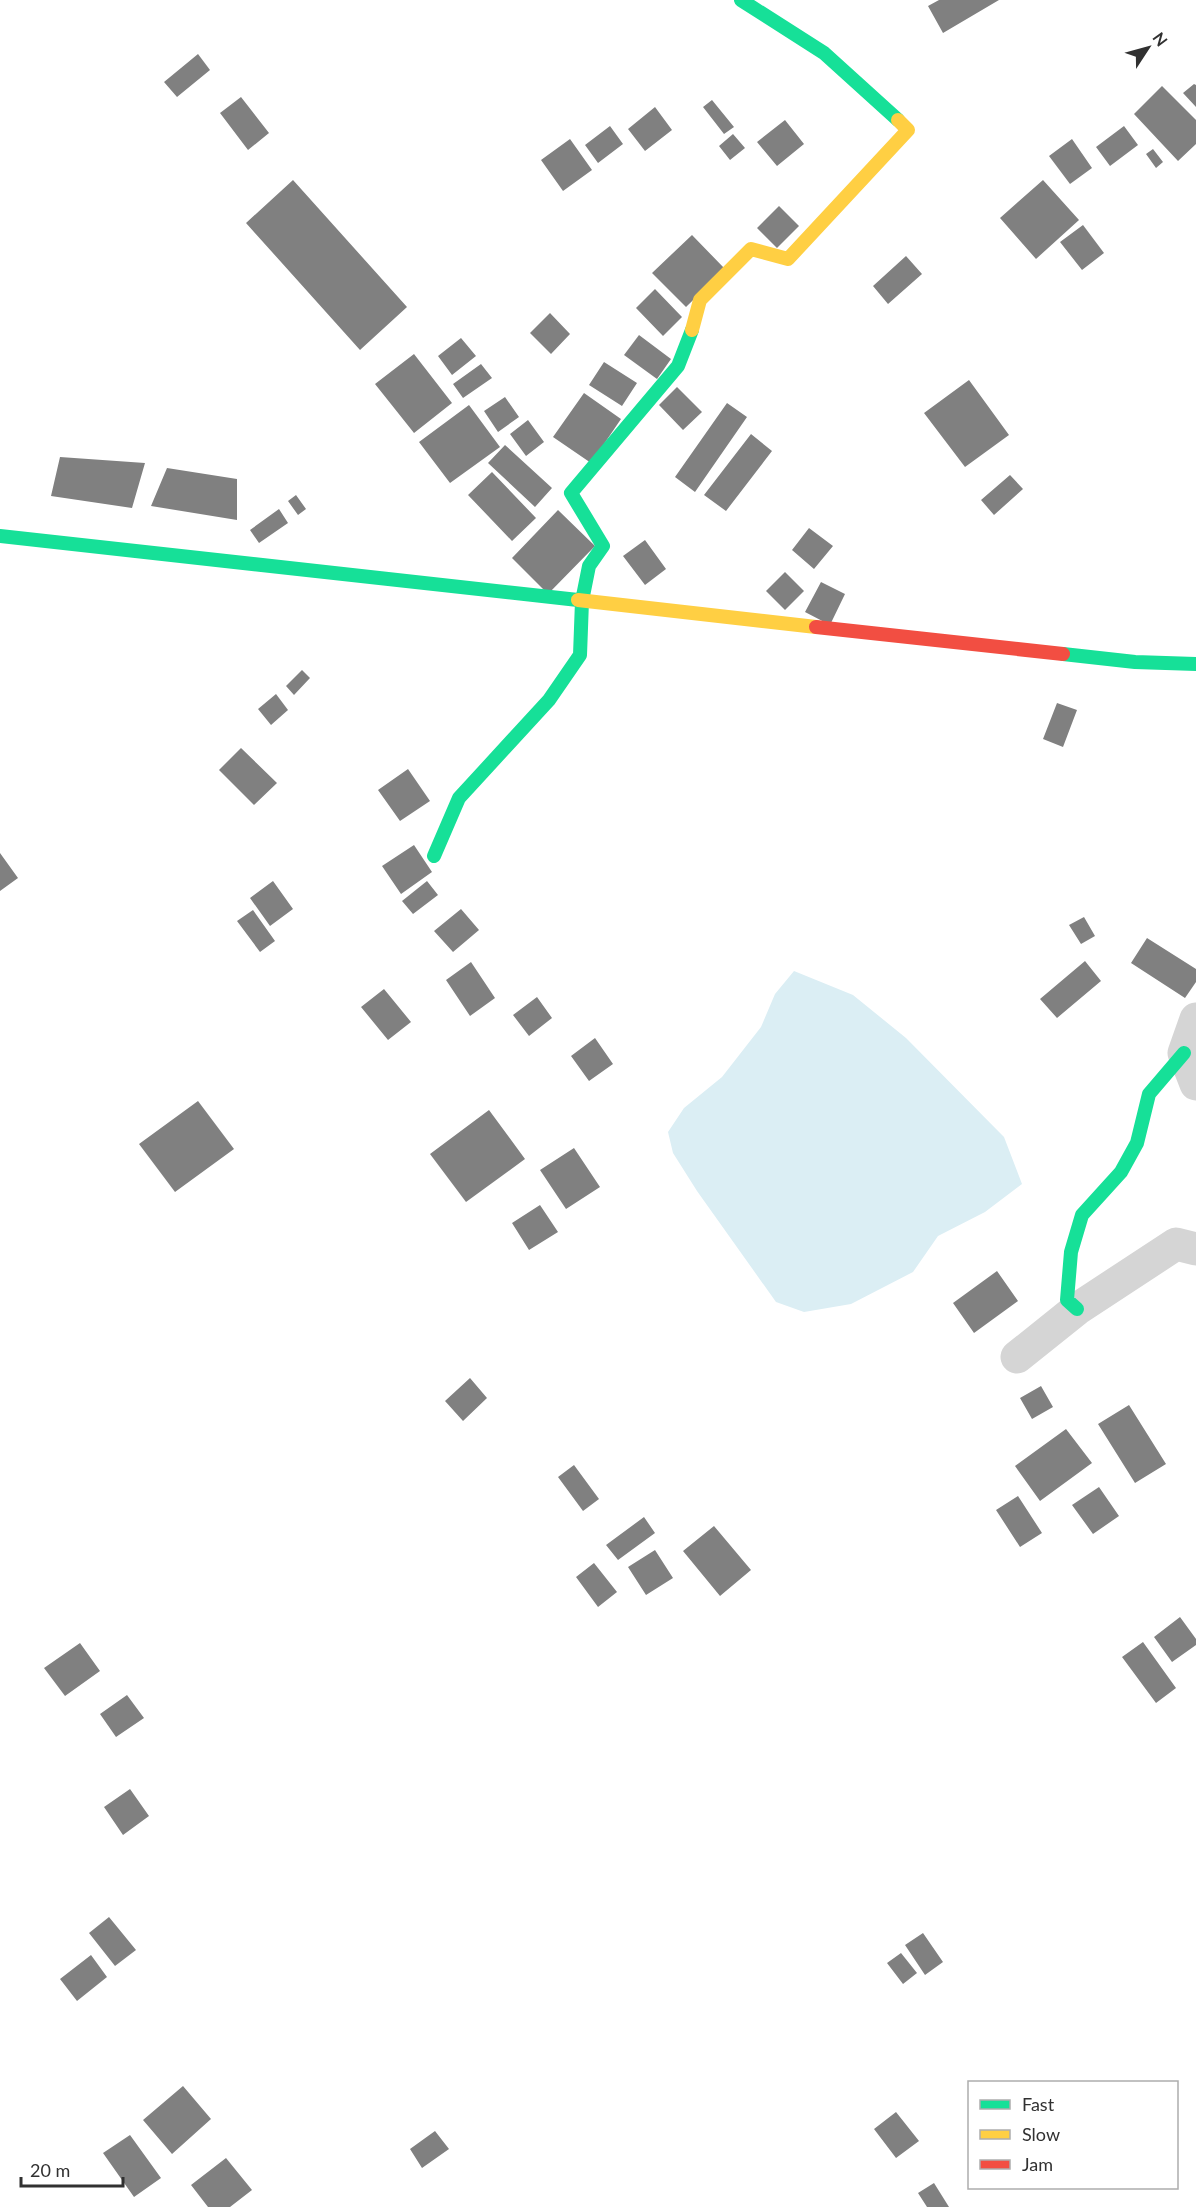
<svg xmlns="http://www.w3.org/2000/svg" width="1196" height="2207" font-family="Lato,sans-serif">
  <rect width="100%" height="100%" fill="#fff"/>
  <!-- water -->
  <path fill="#dbeef4" d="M794 971 853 995 906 1038 1004 1137 1022 1184 985 1212 938 1236 913 1272 851 1304 804 1312 776 1302 697 1191 673 1153 668 1132 684 1108 722 1077 761 1027 775 994Z"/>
  <!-- building -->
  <path fill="#808080" d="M939 0H999L943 33 928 6Z
    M198 54 210 70 177 97 164 82Z
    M1194 84 1196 85V107L1183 93Z
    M1162 86 1196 120V144L1178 161 1134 114Z
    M241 97 269 133 248 150 220 113Z
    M712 100 734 127 724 134 703 107Z
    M655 107 672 130 645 151 628 129Z
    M785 120 804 144 777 166 757 142Z
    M610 126 623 144 598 163 585 145Z
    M1124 126 1138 145 1110 166 1096 147Z
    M733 134 745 148 730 160 719 146Z
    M570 139 592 170 563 191 541 160Z
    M1072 139 1092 168 1070 184 1049 156Z
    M1153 149 1163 162 1156 168 1146 154Z
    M293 180 407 307 360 350 246 223Z
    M1043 180 1079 220 1036 259 1000 218Z
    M779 206 799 226 777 248 757 228Z
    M1083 225 1104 253 1082 270 1060 242Z
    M692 235 725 269 686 307 652 273Z
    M906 256 922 274 888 304 873 286Z
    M655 289 682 317 663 336 636 308Z
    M550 313 570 334 551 354 530 333Z
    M639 335 671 359 657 379 624 355Z
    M461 338 476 356 452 375 438 356Z
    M414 354 452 403 414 433 375 384Z
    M604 362 637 383 622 406 589 385Z
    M481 364 492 378 463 398 453 384Z
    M969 380 1009 435 965 467 924 413Z
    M677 387 702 412 683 430 659 405Z
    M584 393 621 419 591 463 553 437Z
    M505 397 519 417 498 432 484 411Z
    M727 403 747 417 695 492 675 477Z
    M469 405 500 447 450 483 419 442Z
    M528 420 544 442 526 456 510 434Z
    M751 434 772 451 726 511 704 495Z
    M505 445 552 488 535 507 488 463Z
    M60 457 145 463 132 508 51 496Z
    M167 468 237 479V520L151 506Z
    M492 472 536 518 512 541 468 495Z
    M1010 475 1023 489 994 515 981 500Z
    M296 495 306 509 298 515 288 501Z
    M279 509 288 523 259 543 250 530Z
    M558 510 595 546 548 594 512 558Z
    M809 528 833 546 814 569 792 550Z
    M645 540 666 569 645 585 623 556Z
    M785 572 804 591 785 610 766 591Z
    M821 582 845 594 830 625 805 612Z
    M302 670 310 678 294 695 286 686Z
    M276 694 288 710 271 725 258 709Z
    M1057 703 1077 710 1063 747 1043 739Z
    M241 748 277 783 254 805 219 770Z
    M408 769 430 801 400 821 378 790Z
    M414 845 432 872 401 894 382 866Z
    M0 853 18 878 0 891Z
    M273 881 293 909 270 926 250 898Z
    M427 881 438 895 413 914 402 901Z
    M461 909 479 930 453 952 434 931Z
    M253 910 275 941 260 952 237 921Z
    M1084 917 1095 936 1081 944 1069 925Z
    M1147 938 1196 969V982L1185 998 1131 963Z
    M1085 961 1101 981 1057 1018 1040 999Z
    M471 962 495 998 470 1016 446 980Z
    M384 989 411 1022 388 1040 361 1007Z
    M537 997 552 1018 529 1036 513 1015Z
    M595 1038 613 1064 589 1081 571 1056Z
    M198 1101 234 1149 175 1192 139 1144Z
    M489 1110 525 1159 466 1202 430 1154Z
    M574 1148 600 1187 566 1209 540 1170Z
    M540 1205 558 1232 529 1250 512 1223Z
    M997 1271 1018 1301 974 1333 953 1303Z
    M470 1378 487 1398 463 1421 445 1401Z
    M1041 1386 1053 1407 1032 1419 1020 1398Z
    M1129 1405 1166 1464 1135 1483 1098 1424Z
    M1066 1429 1092 1463 1040 1501 1015 1466Z
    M574 1465 599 1499 583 1511 558 1477Z
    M1099 1487 1119 1516 1093 1534 1072 1505Z
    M1018 1496 1042 1533 1020 1547 996 1510Z
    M644 1517 655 1533 618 1560 606 1545Z
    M714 1526 751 1570 720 1596 683 1551Z
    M655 1550 673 1578 646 1595 628 1567Z
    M594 1563 617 1592 598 1607 576 1577Z
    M1180 1617 1196 1639V1645L1172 1662 1154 1637Z
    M1143 1642 1176 1688 1156 1703 1122 1657Z
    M80 1643 100 1671 65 1696 44 1668Z
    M127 1695 144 1718 116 1737 100 1714Z
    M130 1789 149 1816 123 1835 104 1807Z
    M109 1917 136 1950 115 1966 89 1933Z
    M923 1933 943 1962 925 1975 905 1945Z
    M901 1953 917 1973 903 1984 887 1963Z
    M91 1955 107 1977 77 2001 60 1979Z
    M183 2086 211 2119 172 2154 143 2120Z
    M896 2112 919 2141 896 2158 874 2129Z
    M435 2131 449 2149 422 2168 410 2149Z
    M130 2135 161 2178 134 2197 103 2153Z
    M226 2158 252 2190 230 2207H208L191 2185Z
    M934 2183 949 2207H927L918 2193Z"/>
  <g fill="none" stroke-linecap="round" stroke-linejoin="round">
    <!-- street -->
    <path stroke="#d5d5d5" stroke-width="33" d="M1196 1019 1184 1053 1196 1084
      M1017 1357 1077 1309 1176 1244 1196 1249"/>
    <!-- fast -->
    <path stroke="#16e098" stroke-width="14" d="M741 0 824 53 898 120
      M0 536 578 600
      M1063 654 1135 662 1196 664
      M434 856 459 798 549 700 580 655 582 601 589 566 603 546 571 493 678 366 692 330
      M1077 1309 1067 1300 1071 1252 1082 1215 1121 1172 1137 1143 1149 1094 1184 1053"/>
    <!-- slow -->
    <path stroke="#ffcf43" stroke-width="14" d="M692 330 700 300 751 249 788 259 908 130 898 120
      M578 600 816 627"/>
    <!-- jam -->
    <path stroke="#f24e42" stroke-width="14" d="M816 627 1063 654"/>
  </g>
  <!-- legend -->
  <rect x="968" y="2081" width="210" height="108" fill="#ffffff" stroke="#adadad" stroke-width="1.5"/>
  <rect x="980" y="2100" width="30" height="9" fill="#16e098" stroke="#adadad" stroke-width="1.5"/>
  <text x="1022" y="2111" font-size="18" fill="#313131">Fast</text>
  <rect x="980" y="2130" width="30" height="9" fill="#ffcf43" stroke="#adadad" stroke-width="1.5"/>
  <text x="1022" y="2141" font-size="18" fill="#313131">Slow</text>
  <rect x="980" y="2160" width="30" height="9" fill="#f24e42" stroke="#adadad" stroke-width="1.5"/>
  <text x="1022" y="2171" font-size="18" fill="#313131">Jam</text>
  <!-- north arrow -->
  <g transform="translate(1148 48) rotate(54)" stroke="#ffffff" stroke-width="4.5" paint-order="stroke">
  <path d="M0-4.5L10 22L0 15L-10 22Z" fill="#313131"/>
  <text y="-9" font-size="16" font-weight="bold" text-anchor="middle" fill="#313131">N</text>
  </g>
  <!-- scale -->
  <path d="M21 2177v9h102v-9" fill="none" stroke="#313131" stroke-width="3"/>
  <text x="30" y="2177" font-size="18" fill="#313131" stroke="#ffffff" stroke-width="4.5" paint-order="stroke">20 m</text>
</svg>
